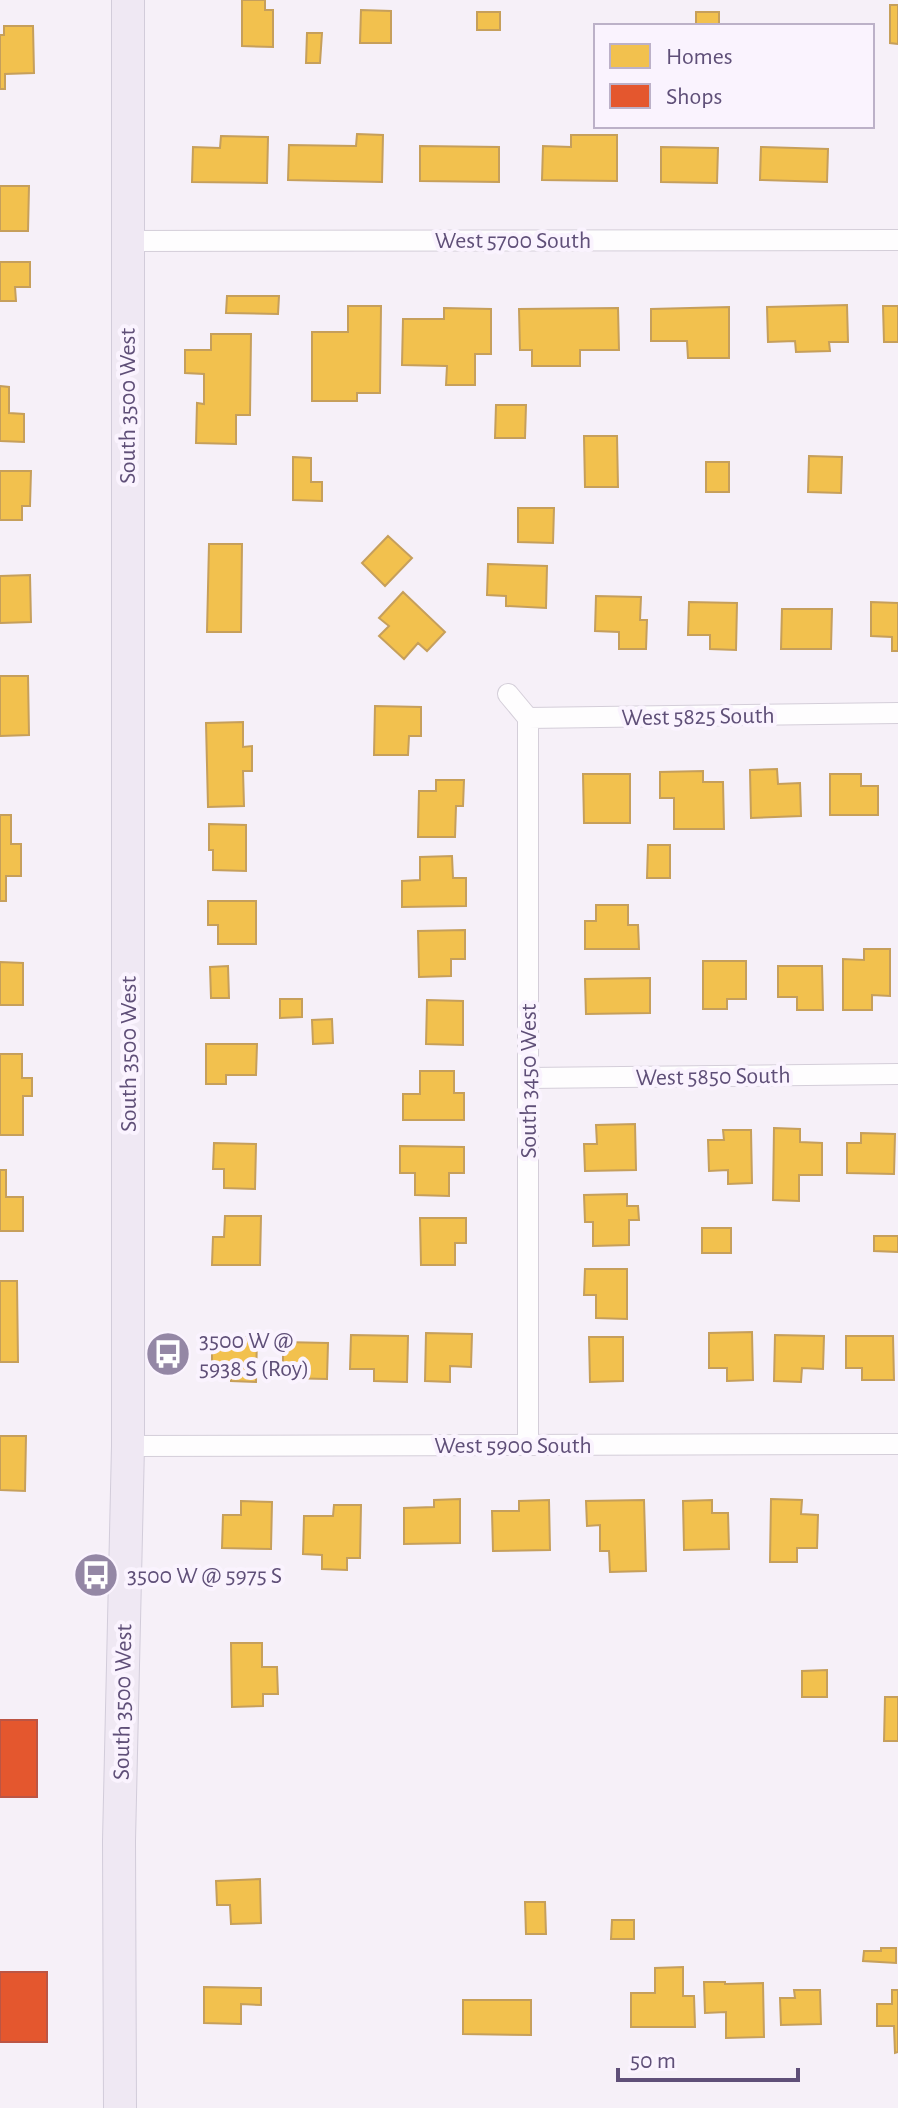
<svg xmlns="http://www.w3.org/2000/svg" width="898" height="2108" font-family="'Alegreya Sans',sans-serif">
  <rect width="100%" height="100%" fill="#f6f0f8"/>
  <!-- homes -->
  <path fill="#f2c14e" stroke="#c69f5b" stroke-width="2" d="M242 0H265V10H273V47L242 46Z
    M890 5H898V44L890 43Z
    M361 10 391 11V43H360Z
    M477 12H500V30H477Z
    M696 12H719V26H696Z
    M4 26H33L34 73 5 74V89H0V35H4Z
    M307 33H322L320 63H306Z
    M357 134 383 135 382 182 288 180 289 145 356 146Z
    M571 135H617V181L542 180 543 146 571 147Z
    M221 136 268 137 267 183 192 182 193 147 220 148Z
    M420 146 499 147V182L420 181Z
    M661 147 718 148 717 183 661 182Z
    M761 147 828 149 827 182 760 180Z
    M0 186H29L28 231H0Z
    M0 262H30V287H15L16 301H0Z
    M227 296H279L278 314 226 313Z
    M847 305 848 342H829L830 351 796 352 795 341 768 342 767 307Z
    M348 306H381L380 393H357V401H312V332H348Z
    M883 306H898V342H884Z
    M729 307V358H688L687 341H651V309Z
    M444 308 491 309V354H475V385H446L447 366 402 365 403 319H444Z
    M618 308 619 350H580V366H532V350H520L519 309Z
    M211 334H251L250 415H236V444L196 443 197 403 204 404V374L185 373V350H211Z
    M0 386 9 387V413L24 414V442L0 441Z
    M496 405H526L525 438H495Z
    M584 436H617L618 487H585Z
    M809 456 842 457 841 493 808 492Z
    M293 457 311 458V482H322V501L293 500Z
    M706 462H729V492H706Z
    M0 471H31L30 506H22V520H0Z
    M518 508H554L553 543 518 542Z
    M388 536 412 558 385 586 362 563Z
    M209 544H242L241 632H207Z
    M488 564 547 566 546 608 506 606V596L487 595Z
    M30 575 31 622 0 623V576Z
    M403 592 445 632 427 651 418 643 404 659 379 636 389 626 379 618Z
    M596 596 641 597 640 620H647L646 649H619V632L595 631Z
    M689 602 737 603 736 650 710 649V635H688Z
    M871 602 898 603V651H892V637L871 636Z
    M782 609H832L831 649H781Z
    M0 676H28L29 735 0 736Z
    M375 706 421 707V736H409L408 755H374Z
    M243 722V747L252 746V771H243L244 806 208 807 206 723Z
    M777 769 778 784 800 783 801 816 751 818 750 770Z
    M703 771V782H723L724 829H674V798H660V772Z
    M583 774H630V823H584Z
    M830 774H861V786H878V815H830Z
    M436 780H464L463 806H456L455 837H418L419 791H436Z
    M0 815H11V844H21V876H6V901H0Z
    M209 824 246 825V871L213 870V850H209Z
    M648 845H670V878H647Z
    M452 856 453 878H466V906L402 907V881L420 880V857Z
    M208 901H256V944H218V925H208Z
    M596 905H628V925H638L639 949H585V921H596Z
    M465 930V959H451V976L419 977 418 931Z
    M864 949H890V996L872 995V1010H843V959L864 960Z
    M703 961H746V999H727V1009H703Z
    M0 962 23 963V1005H0Z
    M228 966 229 998H211L210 967Z
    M778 966H822L823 1010H797V997H778Z
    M650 978V1013L586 1014 585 979Z
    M280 999H302V1017L280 1018Z
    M427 1000 463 1001V1045L426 1044Z
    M332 1019 333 1043 313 1044 312 1020Z
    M206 1044H257L256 1075H226V1084H206Z
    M0 1054H22V1078H32V1096H23V1135H0Z
    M420 1071H454V1093H464V1120H403V1094H420Z
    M635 1124 636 1170 585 1171 584 1144H597L596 1125Z
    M774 1128 800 1129V1142L822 1143V1175H799V1201L773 1200Z
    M723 1130H751L752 1183 728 1184V1170L709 1171 708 1140H724Z
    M861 1133 895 1134 894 1174 847 1173V1143H861Z
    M214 1143 256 1144 255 1189 224 1188V1169H213Z
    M400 1146 464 1147V1173H449V1196L415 1195V1173H400Z
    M0 1170H6V1197H23V1231H0Z
    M627 1194V1206H638L639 1220H629V1245L593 1246V1222H585L584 1195Z
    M225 1216H261L260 1265H212L213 1237H224Z
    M420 1218H466V1243H455V1265H421Z
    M702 1228H731V1253H702Z
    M874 1236H898V1252L874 1251Z
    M585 1269H627V1319L596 1318V1295H584Z
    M0 1281H17L18 1362H0Z
    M752 1332 753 1380 727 1381V1368H709V1333Z
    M426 1333 472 1334 471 1367 450 1366V1382L425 1381Z
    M351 1335 408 1336 407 1382 374 1381V1369H350Z
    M775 1335 824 1336 823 1369 802 1368 801 1382 774 1381Z
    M846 1336H893L894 1380H862V1368H846Z
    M212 1337H257L256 1382 231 1381V1371H212Z
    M589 1337H623V1381L590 1382Z
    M283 1342 328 1343 327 1379 283 1378Z
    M0 1436H26L25 1491 0 1490Z
    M460 1499V1543L404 1544V1508L434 1507V1500Z
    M771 1499 802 1500 801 1514 818 1515 817 1548H797V1562H770Z
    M549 1500 550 1550 493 1551 492 1511H519V1501Z
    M644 1500 646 1571 610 1572 609 1551H600V1525L587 1526 586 1501Z
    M712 1500V1513H728L729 1549 684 1550 683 1501Z
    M241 1501 272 1502 271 1549 222 1548 223 1515H241Z
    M334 1505H361L360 1558H347V1570L322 1569V1555L303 1554 304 1516H333Z
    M231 1643H262V1667H277L278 1694H263V1706L232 1707Z
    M827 1670V1697H802V1671Z
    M885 1697H898V1741H884Z
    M260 1879 261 1923 231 1924 230 1905H217L216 1881Z
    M525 1902H545L546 1934H526Z
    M612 1920H634V1939H611Z
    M881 1948H896V1963L863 1961 864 1951H881Z
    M683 1967V1996H694L695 2027H631V1993H655V1968Z
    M704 1982H725V1984L763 1983 764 2037 726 2038V2012L705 2013Z
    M204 1987 261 1988V2005L241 2004V2024L204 2023Z
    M794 1990H820L821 2024 781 2025 780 1998H795Z
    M892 1990H898V2052L895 2053 894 2026H877V2004H892Z
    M463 2000H531V2035L463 2034Z"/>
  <!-- shops -->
  <path fill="#e4572e" stroke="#bc5544" stroke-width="2" d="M0 1720H37V1797H0Z
    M0 1972H47V2042H0Z"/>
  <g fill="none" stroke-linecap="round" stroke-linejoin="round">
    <!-- minor casing -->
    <g stroke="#d4ced9" stroke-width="22">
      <path id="minor" d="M127 241 898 240
        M508 694 528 718 898 713
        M528 718V1445
        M528 1078 898 1074
        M128 1446 898 1444"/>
    </g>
    <!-- primary casing -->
    <g stroke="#d2ccda" stroke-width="34">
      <path id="primary" d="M120 2108 119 1841 128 1446V0"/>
    </g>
    <!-- minor -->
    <use href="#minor" stroke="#fefdfe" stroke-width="20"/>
    <!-- primary -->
    <use href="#primary" stroke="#efe8f3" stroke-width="32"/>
  </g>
  <!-- icons -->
  <defs>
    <g id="bus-disc" transform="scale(2.3)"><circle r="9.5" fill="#9487a5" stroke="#faf3fe"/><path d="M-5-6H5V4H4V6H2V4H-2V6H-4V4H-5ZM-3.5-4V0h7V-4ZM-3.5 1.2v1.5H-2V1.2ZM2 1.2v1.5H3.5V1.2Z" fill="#fff"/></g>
  </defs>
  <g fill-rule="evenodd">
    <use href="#bus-disc" x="168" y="1354"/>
    <use href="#bus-disc" x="96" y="1575"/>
  </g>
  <g text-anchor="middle" stroke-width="8" stroke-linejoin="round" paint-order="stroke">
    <!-- street labels -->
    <g font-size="24" fill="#5f4f78" stroke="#faf3fe">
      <text x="513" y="248">West 5700 South</text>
      <text transform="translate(127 406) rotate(-90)" y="8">South 3500 West</text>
      <text transform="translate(698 716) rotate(-1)" y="8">West 5825 South</text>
      <text transform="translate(128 1054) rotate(-90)" y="8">South 3500 West</text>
      <text transform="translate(713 1076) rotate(-1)" y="8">West 5850 South</text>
      <text transform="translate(528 1081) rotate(-90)" y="8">South 3450 West</text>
      <text x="513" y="1453">West 5900 South</text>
      <text transform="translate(122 1702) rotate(-89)" y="8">South 3500 West</text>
    </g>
    <!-- poi labels -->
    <g font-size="24" fill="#5f4f78" stroke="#faf3fe" text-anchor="start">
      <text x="199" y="1348">3500 W @<tspan x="199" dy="28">5938 S (Roy)</tspan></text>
      <text x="127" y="1583">3500 W @ 5975 S</text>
    </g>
  </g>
  <!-- legend -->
  <rect x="594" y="24" width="280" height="104" fill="#faf3fe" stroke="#bcb1c8" stroke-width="2"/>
  <rect x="610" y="44" width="40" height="24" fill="#f2c14e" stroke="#bcb1c8" stroke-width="2"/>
  <text x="666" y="64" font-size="24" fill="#5f4f78">Homes</text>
  <rect x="610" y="84" width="40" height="24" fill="#e4572e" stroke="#bcb1c8" stroke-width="2"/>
  <text x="666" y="104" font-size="24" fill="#5f4f78">Shops</text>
  <!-- scale -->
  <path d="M618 2068v12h180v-12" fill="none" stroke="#5f4f78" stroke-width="4"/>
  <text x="630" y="2068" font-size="24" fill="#5f4f78" stroke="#faf3fe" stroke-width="6" paint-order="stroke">50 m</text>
</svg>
